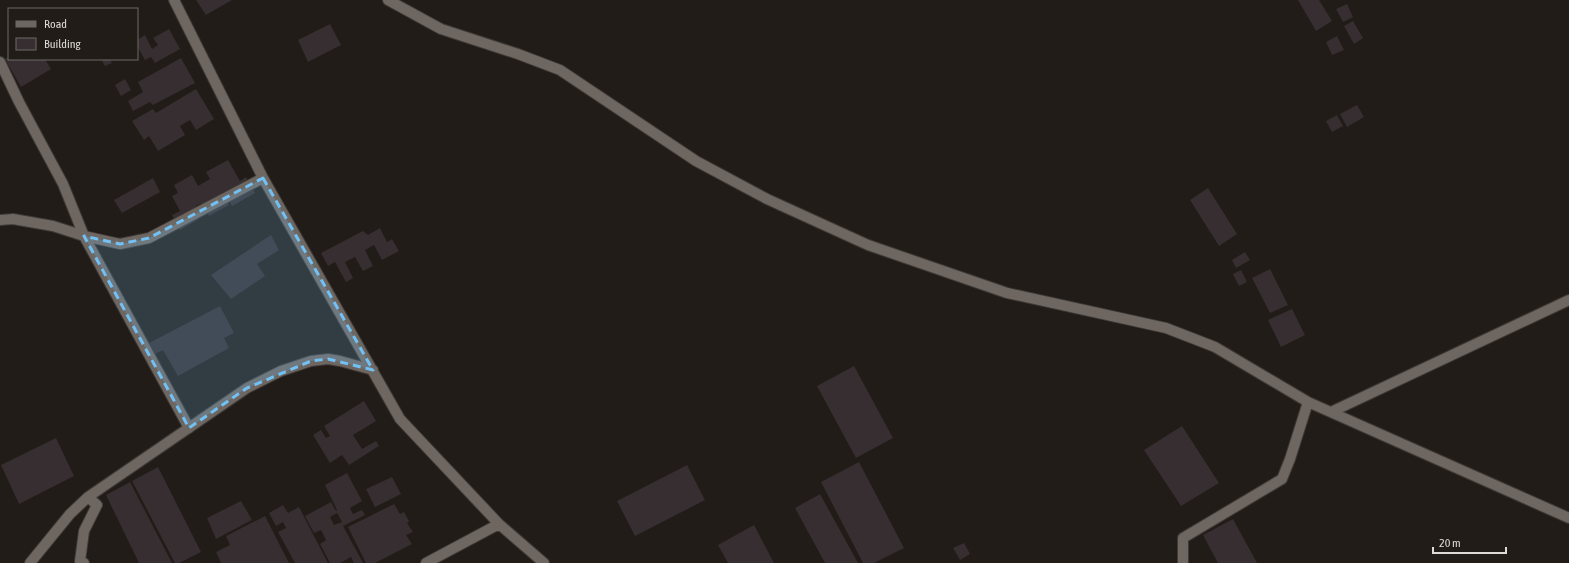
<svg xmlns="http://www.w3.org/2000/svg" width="1569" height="563" font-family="'Asap Condensed',sans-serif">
  <rect width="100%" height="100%" fill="#211c17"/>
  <!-- building -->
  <path fill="#362e31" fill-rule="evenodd" d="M196 0H232L206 15Z
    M1298 0H1319L1332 21 1316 31Z
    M1347 4 1353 17 1343 22 1336 9Z
    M1353 21 1363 38 1354 44 1344 26Z
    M330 24 341 45 308 62 298 40Z
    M169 29 180 49 155 63 151 57 145 60 137 46V40L145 35 152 49 158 45 153 38Z
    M1337 36 1344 50 1332 55 1326 42Z
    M9 57V59H45L51 69 21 87 5 59Z
    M181 58 195 83 153 105 150 102 133 111 128 101 143 92 138 82Z
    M101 59H110L112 63 105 66Z
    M125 79 131 90 121 96 115 85Z
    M196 89 214 119 196 130 190 120 180 126 185 135 158 151 149 136 144 140 132 121 153 109 156 113Z
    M1357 105 1364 117 1347 127 1340 114Z
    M1337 115 1343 126 1332 132 1326 121Z
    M228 160 240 181 246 177 255 193 232 206 224 192 222 193 229 205 209 216 202 204 197 205 194 210 199 219 180 230 172 215 180 211 172 196 178 193 174 185 192 175 198 186 210 179 206 172Z
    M153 178 160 192 122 213 114 200Z
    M1208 188 1237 234 1219 246 1190 200Z
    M380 228 387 242 392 239 399 251 382 260 374 245 365 250 373 266 363 271 355 257 345 262 353 278 346 282 335 262 328 266 321 253 363 231 368 235Z
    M271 235 279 250 257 264 265 276 231 299 211 275Z
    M1245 252 1250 260 1236 268 1232 260Z
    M1270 269 1288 305 1270 313 1252 278Z
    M1241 270 1247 282 1239 286 1233 274Z
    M220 306 234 333 224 338 229 348 178 376 163 350 155 354 149 343Z
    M1292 309 1305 335 1281 347 1268 320Z
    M854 366 893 438 856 458 817 386Z
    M364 401 376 421 353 435 362 449 376 441 379 446 349 465 342 455 330 463 313 435 321 430 326 438 330 436 324 426Z
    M1182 426 1219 483 1181 506 1144 450Z
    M56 438 74 476 19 504 1 465Z
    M859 462 904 548 874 563H863L821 482Z
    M687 465 705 500 635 536 617 501Z
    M158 467 201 552 179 563H175L132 481Z
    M347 473 362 501 350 508 353 514 362 510 365 515 343 526 363 563H354L351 557 340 563H330L320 544 326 540 321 530 314 533 305 516 331 502 336 511 337 510 325 485ZM337 513 342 522 334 525 330 517Z
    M392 477 401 494 375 507 366 489Z
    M130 482 172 563H139L106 495Z
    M820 494 858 563H825L795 508Z
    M241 501 252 520 216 539 207 518Z
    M394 504 400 514 404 512 409 521 407 523 413 532 406 535 412 544 375 563H366L348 527Z
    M283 505 288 513 299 507 328 563H295L278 532 286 528 283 522 276 526 269 513Z
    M265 516 289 563H221L216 552 230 545 226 536Z
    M1233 519 1257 563H1218L1203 535Z
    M754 525 774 563H728L718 545Z
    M964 543 970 554 960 560 953 548Z"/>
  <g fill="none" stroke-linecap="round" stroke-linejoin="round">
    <!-- minor casing -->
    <g stroke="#3e3a37" stroke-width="12">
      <path id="minor" d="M174 0 263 178 400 419 499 524 544 563
        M388 0 441 29 518 54 560 70 696 161 767 199 868 245 1007 293 1166 328 1215 347 1308 402 1569 518
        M0 62 19 102 63 184 84 236 189 428
        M0 220 13 219 53 226 84 236 120 244 149 238 263 178
        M1331 412 1569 300
        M30 563 70 514 88 497 247 388 281 371 311 361 328 359 340 361 373 370
        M84 563 80 561 84 531 97 505 88 497
        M426 563 499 524
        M1183 563V538L1282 479 1290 459 1308 402"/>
    </g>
    <!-- minor -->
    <use href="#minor" stroke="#6d6661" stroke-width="10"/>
  </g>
  <!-- marked area -->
  <path fill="#71c1f5" fill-opacity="0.2" stroke="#71c1f5" stroke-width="3" stroke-dasharray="8 5" stroke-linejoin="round" d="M263 178 373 370 328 359 311 361 247 388 189 428 84 236 120 244 149 238Z"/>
  <!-- legend -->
  <rect x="8" y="8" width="130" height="52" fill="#211c17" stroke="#6d6864"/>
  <rect x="16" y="21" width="20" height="6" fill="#6d6661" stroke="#6d6864"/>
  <text x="44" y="28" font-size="12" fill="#dedad7">Road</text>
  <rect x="16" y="38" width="20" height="12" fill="#362e31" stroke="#6d6864"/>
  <text x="44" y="48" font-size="12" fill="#dedad7">Building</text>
  <!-- scale -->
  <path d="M1433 547v6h73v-6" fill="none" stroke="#dedad7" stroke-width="2"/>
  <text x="1439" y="547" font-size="12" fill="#dedad7" stroke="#211c17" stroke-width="3" paint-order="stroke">20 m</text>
</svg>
